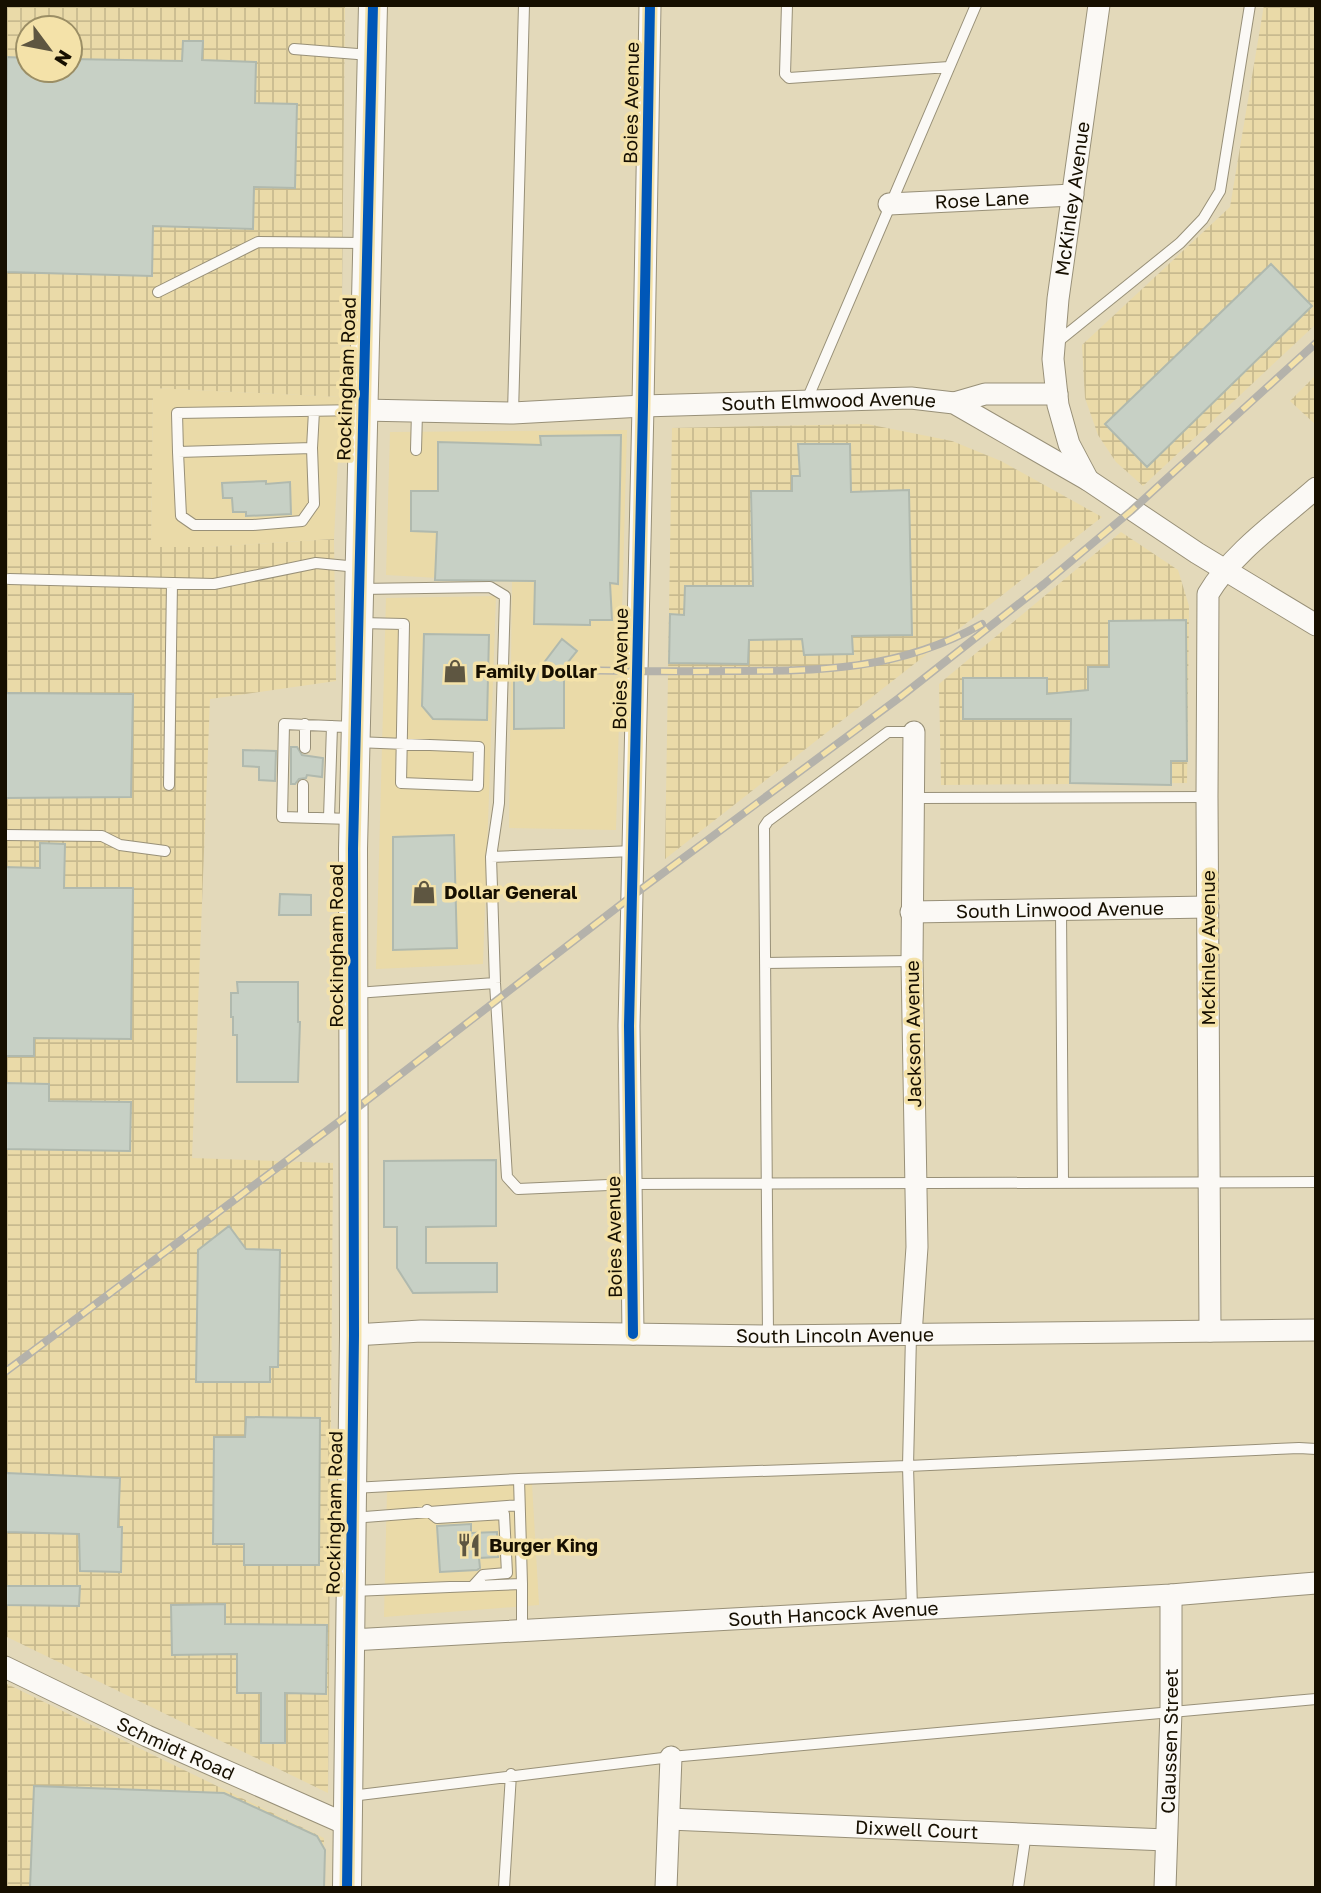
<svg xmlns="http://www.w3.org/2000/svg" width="1321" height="1893" font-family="'Golos Text',sans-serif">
  <defs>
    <pattern id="industrial-grid" width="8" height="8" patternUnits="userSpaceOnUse" patternTransform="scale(1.75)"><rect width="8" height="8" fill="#eadaa8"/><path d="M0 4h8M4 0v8" fill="none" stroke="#c8ba8f"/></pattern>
  </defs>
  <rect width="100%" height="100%" fill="#e3d9ba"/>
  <!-- built -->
  <path fill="#eadaa8" d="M153 388 341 397 334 539 209 547 151 548Z
    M627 430 616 830 509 828 512 582 386 575 390 432Z
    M496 596 483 964 376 969 386 598Z
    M532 1484 539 1605 384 1617 387 1491Z"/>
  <!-- industrial -->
  <path fill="url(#industrial-grid)" fill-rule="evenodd" d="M5 5H345L341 397 153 388 151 547H209L334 539 336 681 210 699 192 1158 333 1163 328 1793 5 1636ZM28 28H70V70H28Z
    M1264 5H1316V324L1143 486 1116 462 1098 435 1085 398 1082 345 1230 207Z
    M1316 375V425L1290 401Z
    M867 424 952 441 1001 461 1102 517 665 859 672 428Z
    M1121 532 1178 570 1189 606 1187 783 941 785 939 684Z
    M5 1683 324 1838 323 1888H5Z"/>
  <!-- building -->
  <path fill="#c7d0c5" stroke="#b0b9ae" stroke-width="2" d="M183 41H203L202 60 256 62 255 103 297 104 295 188 254 187 253 229 153 226 152 276 5 272 7 57 28 58V70H70V59L182 61Z
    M1271 264 1312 306 1147 467 1105 424Z
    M621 435 618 584 610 583 612 620H590V625L534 624 535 581 435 580 437 532 411 531V491H438V442L541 445 540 436Z
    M798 444H850L851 492 909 490 912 635 852 636 853 654 804 655 802 639 749 640 748 664 669 663 670 614 684 615 685 586H753L751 491H792V476H800Z
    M266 481V484L290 482 291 514 246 516V512H233L232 498H223L222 483Z
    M1186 620 1187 761H1171V785L1070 783 1071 719H963V678H1047V694L1088 690V667H1109V621Z
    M424 634 489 635 487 720 433 719 422 706Z
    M562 639 577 651 564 667V728L514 729V677H533Z
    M5 693 133 694 131 797 5 798Z
    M291 747H297L302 755 323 758 322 777 307 775 306 778 299 779 295 784H291Z
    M243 750 276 751 275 781 259 780V767L243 766Z
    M454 835 457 948 393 950V837Z
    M40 843 65 844 64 888H133L131 1039 34 1038V1056H5V867L40 868Z
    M280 894 311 895V915H279Z
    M237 982H298V1022H300L298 1082H237V1035H233V1017H231V993H238Z
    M5 1083 49 1084V1101L131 1102 130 1151 5 1149Z
    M496 1160V1226L426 1227V1263H497V1292L413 1293 397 1268V1227H384V1161Z
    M229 1226 246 1249 280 1250 278 1367H270V1382H196L198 1250Z
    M246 1417 320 1418 319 1565H244V1544H213L214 1437H245Z
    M6 1473 120 1478 118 1527H122L121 1572 80 1571 79 1534 6 1532Z
    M471 1524V1533L497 1532 498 1557 479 1558 480 1568 477 1570 440 1572 437 1526Z
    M5 1586H80L79 1606 5 1605Z
    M225 1604V1624L327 1625 326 1694 285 1693V1743H261V1693H237V1654L172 1655 171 1605Z
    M34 1786 224 1793 317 1836 325 1850 324 1888H30Z"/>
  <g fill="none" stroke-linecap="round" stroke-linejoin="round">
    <!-- service casing -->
    <g stroke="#989078" stroke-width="12">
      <path id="service" d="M787 5 785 74 789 78 949 67
        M294 49 370 55
        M158 292 258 242 366 243
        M1056 343 1180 243 1203 219 1220 191 1250 5
        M806 402 976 5
        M314 411 312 448 178 452 177 413 362 410
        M513 413 524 5
        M416 450 417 412
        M178 452 181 516 194 525H253L302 521 314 504 312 448
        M9 579 214 584 316 563 358 567
        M360 589 490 587 505 596 499 803 491 857 495 983 507 1177 518 1189 631 1184 1316 1182
        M356 742 479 747 478 786 401 783 404 624 360 623
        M305 748V724
        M169 785 172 583
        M915 798 1207 797
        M303 817V785
        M329 818 332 726
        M352 819 282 817 284 724 353 727
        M5 835 102 836 120 845 165 851
        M491 857 633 851
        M1061 910 1063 1183
        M765 963 912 961
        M356 993 495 983
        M911 1335 908 1466 912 1609
        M768 1336 764 827 768 821 888 732H914
        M353 1488 519 1479 908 1466 1299 1448 1316 1449
        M427 1510 437 1518 504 1514 507 1573 483 1575 473 1586
        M352 1518 519 1505
        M522 1584V1631
        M353 1591 522 1584 519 1479
        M351 1796 671 1757 1316 1699
        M504 1888 511 1774
        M1018 1888 1026 1833"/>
    </g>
    <!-- minor casing -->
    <g stroke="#989078" stroke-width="23">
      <g id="minor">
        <path id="s1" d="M889 204 1073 195"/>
        <path d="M954 403 985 394H1057"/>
        <path id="s2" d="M362 410 513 413 643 406 911 398 954 403 1088 480 1197 553 1316 625"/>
        <path id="s3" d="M1088 480 1069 444 1058 405 1053 359 1058 299 1099 5"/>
        <path id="s4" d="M911 912 1208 907"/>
        <path d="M1210 1331 1207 797 1208 594C1232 553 1281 519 1316 488"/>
        <path d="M633 1334 629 1026 643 406 650 5"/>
        <path id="s5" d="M354 1335 421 1331 768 1336 1316 1330"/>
        <path d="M911 1335 917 1247 912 961 914 732"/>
        <path id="s6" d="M351 1640 1171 1595 1316 1583"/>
        <path id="s7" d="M5 1667 147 1736 348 1825"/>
        <path id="s8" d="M669 1819 1166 1840"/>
        <path d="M666 1888 671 1757"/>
        <path id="s9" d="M1165 1888 1171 1711V1595"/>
      </g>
    </g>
    <!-- tertiary casing -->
    <g stroke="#989078" stroke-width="30">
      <path id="tertiary" d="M347 1888 354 1335 353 849 373 5"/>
    </g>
    <!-- service -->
    <use href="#service" stroke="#fbf9f5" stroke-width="10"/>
    <!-- minor -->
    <use href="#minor" stroke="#fbf9f5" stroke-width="21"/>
    <!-- tertiary -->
    <use href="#tertiary" stroke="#fbf9f5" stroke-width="28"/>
    <!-- rail casing -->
    <g stroke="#b4b2ab" stroke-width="8">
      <path id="rail" d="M565 670C619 671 673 672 726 671 820 671 898 671 982 624
        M5 1372 353 1111 632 896 899 698 1044 584 1131 511 1316 343"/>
    </g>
    <!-- rail -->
    <use href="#rail" stroke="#f4e2a9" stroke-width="5" stroke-dasharray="16" stroke-linecap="butt"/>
    <!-- cycleway casing -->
    <g stroke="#f4e2a9" stroke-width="15">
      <path id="cycleway" d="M633 1334 629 1026 643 406 650 5
        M347 1888 354 1335 353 849 373 5"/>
    </g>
    <!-- cycleway -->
    <use href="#cycleway" stroke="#0057b8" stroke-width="10"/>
  </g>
  <!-- icons -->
  <defs>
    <g id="shop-bare" transform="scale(1.89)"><path d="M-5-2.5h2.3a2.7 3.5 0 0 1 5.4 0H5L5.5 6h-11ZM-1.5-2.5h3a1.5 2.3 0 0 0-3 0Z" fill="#5e5641" stroke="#f4e2a9" stroke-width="2.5" paint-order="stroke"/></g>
    <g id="restaurant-bare" transform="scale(1.89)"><path d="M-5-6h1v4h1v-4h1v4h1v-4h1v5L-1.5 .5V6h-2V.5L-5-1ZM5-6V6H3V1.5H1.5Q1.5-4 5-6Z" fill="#5e5641" stroke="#f4e2a9" stroke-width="2.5" paint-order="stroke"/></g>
  </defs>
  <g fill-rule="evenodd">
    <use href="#shop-bare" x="455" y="671"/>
    <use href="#shop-bare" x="424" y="892"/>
    <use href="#restaurant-bare" x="469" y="1545"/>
  </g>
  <g text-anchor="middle" stroke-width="7" stroke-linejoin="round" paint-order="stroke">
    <!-- street labels -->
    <g font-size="19" fill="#160f00" stroke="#f4e2a9">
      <text transform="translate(631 103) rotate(-89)" y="7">Boies Avenue</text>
      <text dy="7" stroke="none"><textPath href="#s1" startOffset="93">Rose Lane</textPath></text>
      <text dy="7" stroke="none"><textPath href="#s3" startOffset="289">McKinley Avenue</textPath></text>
      <text transform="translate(346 379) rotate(-88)" y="7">Rockingham Road</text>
      <text dy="7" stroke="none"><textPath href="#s2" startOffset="467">South Elmwood Avenue</textPath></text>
      <text transform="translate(620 669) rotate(-89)" y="7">Boies Avenue</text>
      <text dy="7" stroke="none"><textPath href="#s4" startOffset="149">South Linwood Avenue</textPath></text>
      <text transform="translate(336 946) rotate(-90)" y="7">Rockingham Road</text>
      <text transform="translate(1208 948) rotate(-90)" y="7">McKinley Avenue</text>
      <text transform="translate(913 1034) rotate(-91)" y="7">Jackson Avenue</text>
      <text transform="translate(614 1237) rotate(-91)" y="7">Boies Avenue</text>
      <text dy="7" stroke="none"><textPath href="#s5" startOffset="481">South Lincoln Avenue</textPath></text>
      <text transform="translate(334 1513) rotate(-89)" y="7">Rockingham Road</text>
      <text dy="7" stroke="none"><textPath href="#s6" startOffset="483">South Hancock Avenue</textPath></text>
      <text dy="7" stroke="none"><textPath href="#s9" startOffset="147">Claussen Street</textPath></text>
      <text dy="7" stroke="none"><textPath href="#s7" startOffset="189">Schmidt Road</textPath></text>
      <text dy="7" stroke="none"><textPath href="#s8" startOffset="248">Dixwell Court</textPath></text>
    </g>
    <!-- poi labels -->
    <g font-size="19" font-weight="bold" fill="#160f00" stroke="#f4e2a9" text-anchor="start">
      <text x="475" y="678">Family Dollar</text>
      <text x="444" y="899">Dollar General</text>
      <text x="489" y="1552">Burger King</text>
    </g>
  </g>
  <!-- border -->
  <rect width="1321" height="1893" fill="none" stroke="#160f00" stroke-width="14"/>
  <!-- north arrow -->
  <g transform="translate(49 49) rotate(122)"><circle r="33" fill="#f4e2a9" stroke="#9b8e65" stroke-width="2"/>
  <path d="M0-5L12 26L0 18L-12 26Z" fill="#5e5641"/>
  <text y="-10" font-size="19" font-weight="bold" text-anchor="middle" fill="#160f00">N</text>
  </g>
</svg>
